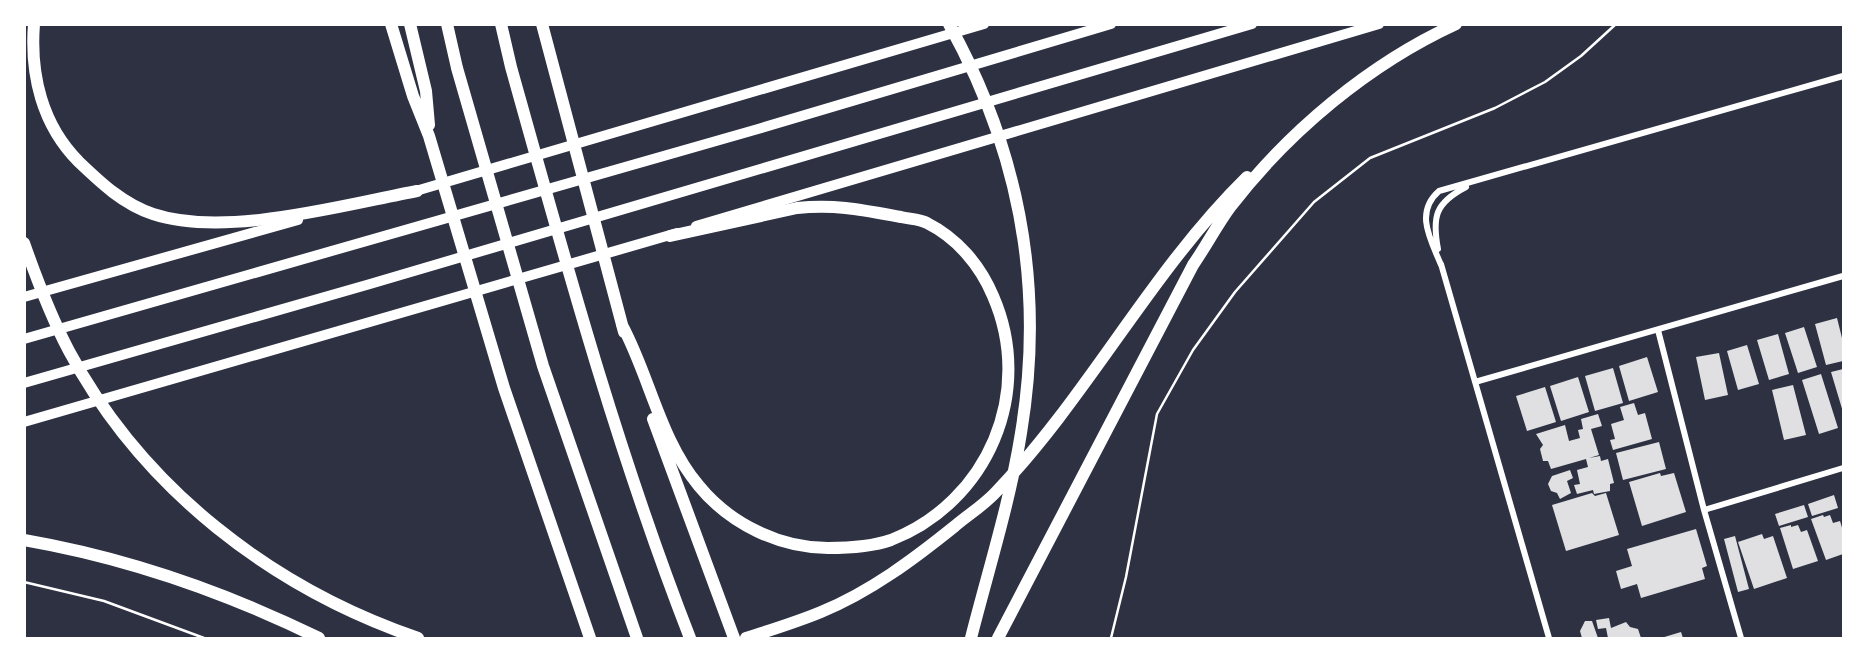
<svg xmlns="http://www.w3.org/2000/svg" width="1868" height="663" font-family="'Alegreya Sans',sans-serif">
  <rect width="100%" height="100%" fill="#2d3142"/>
  <!-- building -->
  <path fill="#e0e0e3" d="M1837 318 1843 342V361L1826 365 1815 324Z
    M1804 327 1817 367 1798 373 1785 333Z
    M1778 334 1789 374 1769 380 1757 340Z
    M1747 345 1759 384 1738 390 1727 351Z
    M1719 353 1728 395 1705 400 1696 357Z
    M1647 357 1658 392 1629 401 1619 366Z
    M1613 368 1623 403 1595 411 1585 376Z
    M1843 369V412L1831 372Z
    M1821 374 1838 428 1819 434 1802 380Z
    M1578 377 1589 412 1561 421 1550 386Z
    M1793 385 1806 435 1784 440 1772 390Z
    M1545 387 1556 422 1527 431 1516 396Z
    M1634 403 1638 415 1645 413 1652 439 1613 450 1610 440 1615 439 1611 424 1624 420 1620 407Z
    M1598 414 1602 426 1591 429 1599 455 1589 458 1600 456 1601 461 1608 459 1614 483 1610 484V491L1594 494 1593 490 1577 494 1574 485 1580 484 1577 470 1588 467 1586 459 1551 469 1548 461H1543L1540 449 1543 445 1536 434 1565 425 1569 441 1580 438 1578 430 1583 429 1581 419Z
    M1659 442 1666 469 1623 480 1616 453Z
    M1570 470 1573 478 1567 481 1571 493 1560 499 1557 493 1551 491 1548 484 1552 476Z
    M1660 473 1661 476 1674 473 1686 512 1642 526 1629 482Z
    M1592 493 1595 496 1606 493 1619 535 1566 551 1552 505Z
    M1834 495 1838 508 1812 516 1808 504Z
    M1804 505 1808 517 1779 526 1775 514Z
    M1823 515 1824 517 1830 515 1833 523 1840 521 1843 531V554L1826 560 1811 519Z
    M1791 525V527L1798 525 1801 532 1807 530 1818 561 1793 569 1780 528Z
    M1696 529 1707 566 1702 568 1705 579 1641 598 1637 584 1621 589 1616 571 1632 566 1627 549Z
    M1762 534 1764 539 1773 536 1787 578 1754 589 1738 542Z
    M1735 536 1749 589 1738 592 1724 539Z
    M1609 618 1611 628 1626 622 1630 627 1638 629 1641 638H1608L1606 628 1598 629 1596 620Z
    M1585 621H1592L1598 638H1582L1580 631Z
    M1681 632 1683 638H1661Z"/>
  <g fill="none" stroke-linecap="round" stroke-linejoin="round">
    <!-- path -->
    <path stroke="#fff" stroke-width="2.5" d="M24 582 104 601 204 638
      M1111 638 1126 577 1157 414 1193 350 1235 292 1314 202 1370 158 1495 108 1545 82 1581 56 1616 24"/>
    <!-- minor -->
    <path stroke="#fff" stroke-width="6" d="M1438 249C1432 217 1435 203 1466 187
      M1441 264 1549 638
      M1441 265C1431 240 1414 213 1439 191L1843 76
      M1658 330 1704 510 1741 638
      M1475 382 1843 276
      M1704 510 1843 468"/>
    <!-- trunk -->
    <path stroke="#fff" stroke-width="10" d="M409 193 984 24
      M696 226 1379 24
      M24 297 298 220
      M24 339 758 129 1111 24
      M24 383 370 284 1252 24
      M24 422 677 233"/>
    <!-- motorway -->
    <path stroke="#fff" stroke-width="12" d="M34 24C30 75 42 125 79 162 101 183 123 204 153 214 225 238 343 205 417 191
      M391 24 413 96 429 136 504 388 590 638
      M410 24 426 91 429 125
      M447 24 457 68 543 366 637 638
      M501 24 511 67C565 260 617 451 690 638
      M542 24 624 332
      M949 24C1020 152 1045 289 1021 433 1010 502 988 571 971 638
      M24 243C37 280 51 317 69 351 143 489 272 588 418 638
      M622 325C650 377 660 440 699 486 730 524 780 548 828 548 849 548 871 547 891 540 988 502 1035 392 993 296 980 265 957 238 927 223 920 219 909 219 901 217 863 210 836 204 797 208L670 236
      M653 419 734 638
      M24 540C128 558 225 592 319 638
      M746 638C771 630 797 622 821 612 870 592 914 559 955 526 968 515 984 505 996 492 1089 395 1151 271 1247 177
      M998 638 1193 265C1206 246 1217 225 1231 206 1289 131 1369 64 1456 24"/>
  </g>
  <!-- border -->
  <rect width="1868" height="663" fill="none" stroke="#ffffff" stroke-width="52"/>
</svg>
